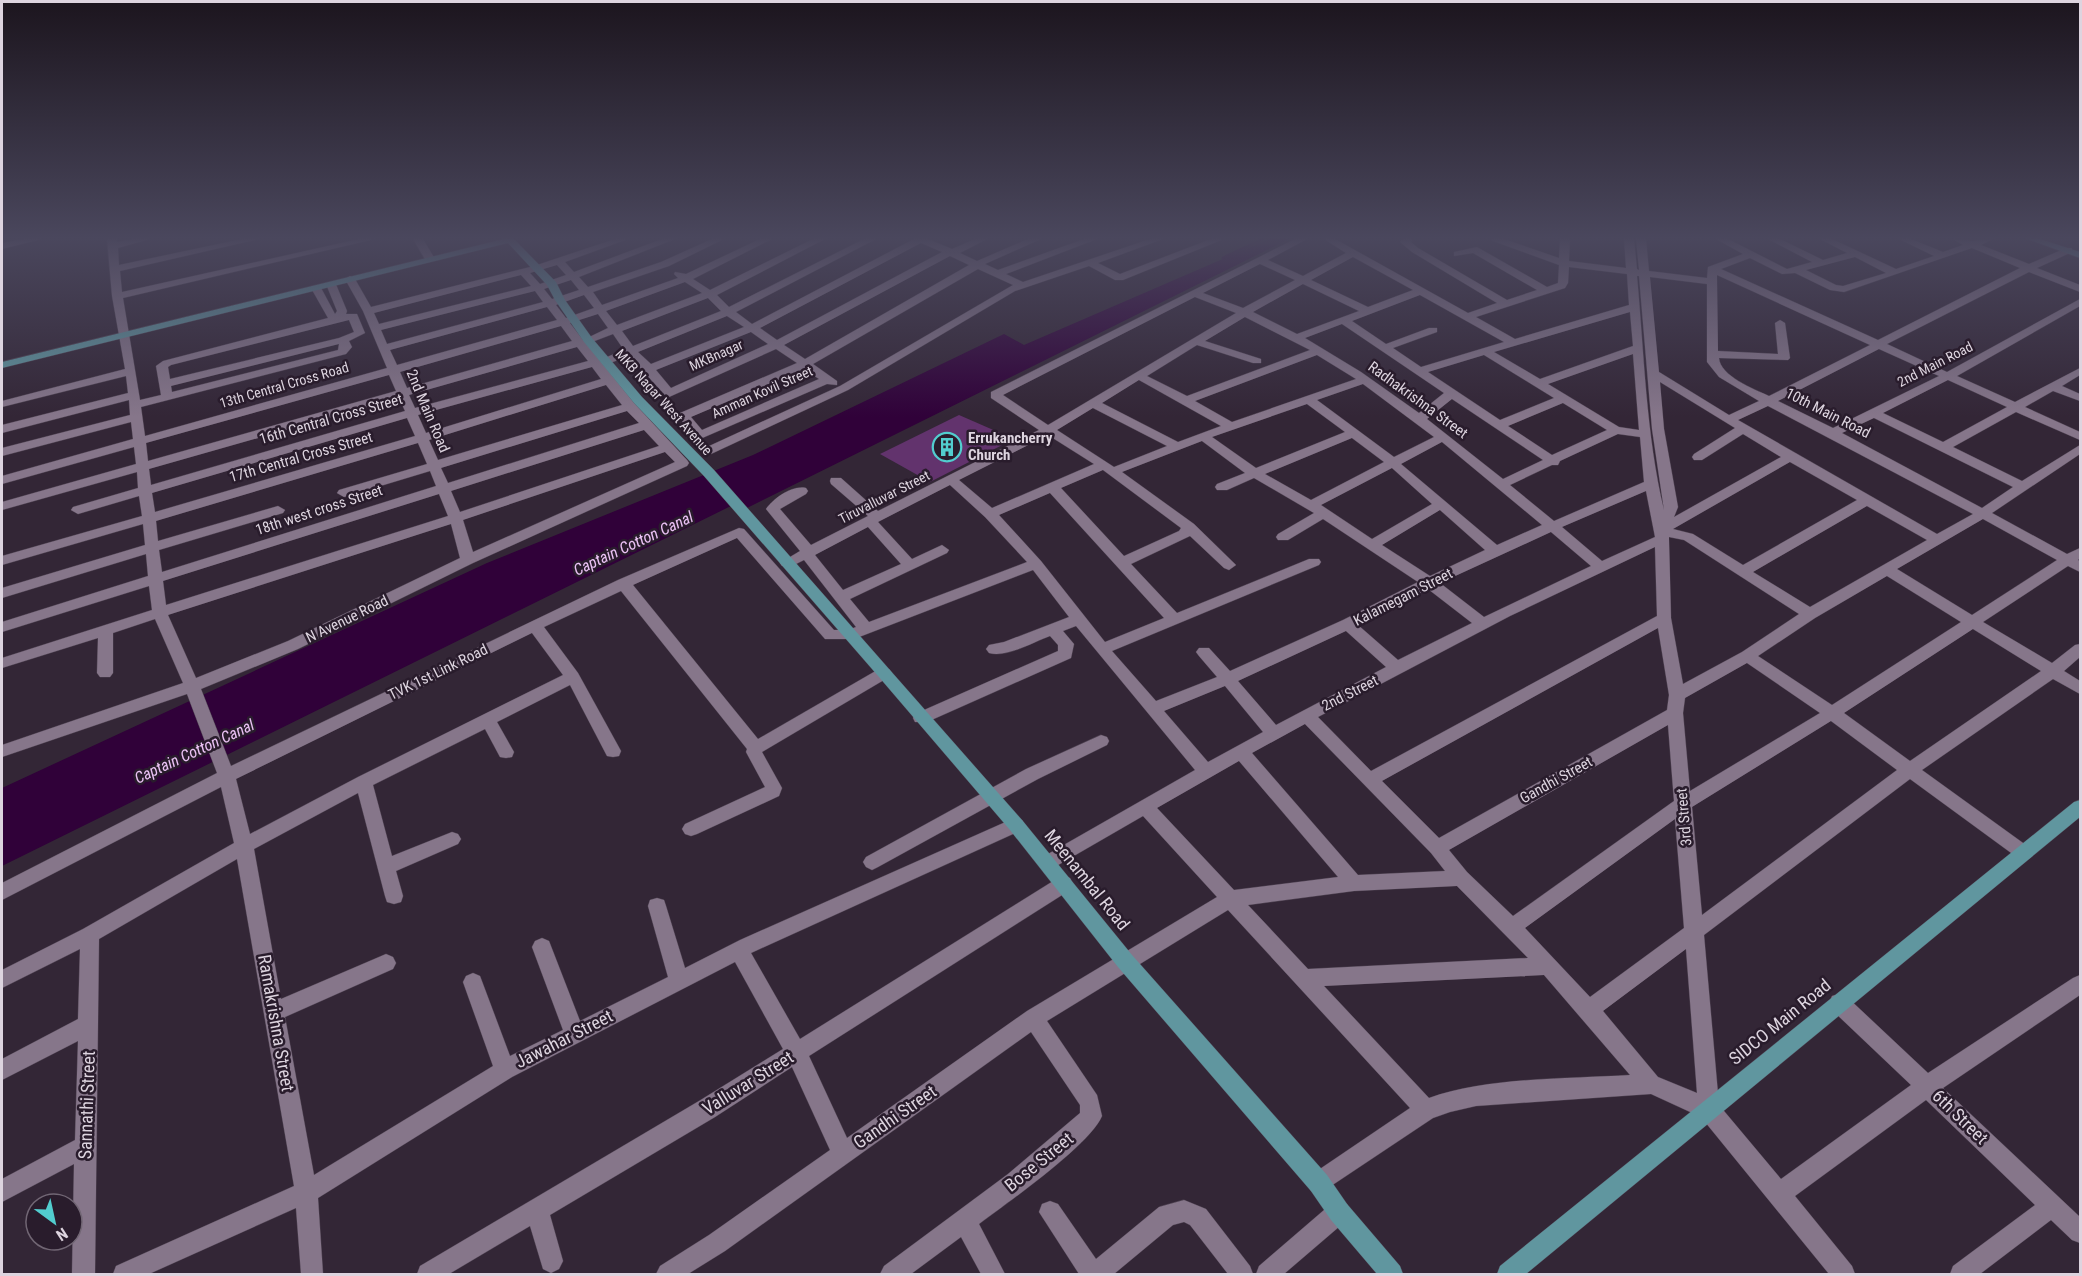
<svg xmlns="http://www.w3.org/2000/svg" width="2082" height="1276" font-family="'Roboto Condensed',sans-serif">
  <rect width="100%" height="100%" fill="#332636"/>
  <!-- water -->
  <path fill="#300139" d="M1269 239H1289L745 509 737 503 2 866V788L487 563 753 455 1004 334 1024 345Z"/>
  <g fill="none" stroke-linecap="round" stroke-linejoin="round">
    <!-- stream -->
    <path stroke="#300139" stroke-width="3" d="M1223 258 1263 239"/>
  </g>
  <!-- building -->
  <path fill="#62336d" d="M959 415 1014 439 930 482 880 454Z"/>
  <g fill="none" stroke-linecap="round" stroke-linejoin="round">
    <!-- minor casing -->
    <g stroke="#4d4150" stroke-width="1">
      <path id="minor" d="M24 239H42L2 249V243Z
        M107 239H117V242L133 239H150L118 248 119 265 242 239H259L120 271 122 292 359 239H375L123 298 140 400 161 395 156 366 163 361 328 318 311 288 312 286H320L335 314 337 311 326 284 335 282 347 311 346 314H357L365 333 349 341 352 347 346 354 141 407 145 436 387 368 363 311 345 279 350 276 355 279 371 307 534 266 615 239H628L565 262 574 272 662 239H675L579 277 588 287 661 262 712 239H724L669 266 593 292 602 305 678 278 674 274 675 272 686 274 760 239H772L693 279 710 290 813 239H825L717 295 729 307 864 239H876L736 312 752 324 914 239H928L952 249 975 239H987L960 253 977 261 1028 239H1041L985 264 998 270 1084 239H1097L1006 274 1023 282 1150 239H1163L1098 263 1120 274 1211 239H1224L1123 280H1115L1089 266 1015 291 848 390 711 454 705 450 707 447 840 386 1013 285 978 269 813 364 837 381V385L827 384 700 439C692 436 679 421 680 413L797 363 776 349 669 397 665 395 629 356 610 363H602V359L624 350 613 334 592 342H585L634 403 687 460 689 463 687 466 473 563 298 649 201 689 231 766 618 580 739 528 744 529 834 630H848L856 627 804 560 792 566H782L780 563 800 551 766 509C774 498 792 485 806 488L808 491 806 494 780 509 811 545 868 516 831 484 830 481 831 478H841L878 511 1039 430 991 398V392L1295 239H1307L1268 260 1303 276 1346 253 1324 239H1335L1468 313 1497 303 1412 252 1400 242 1403 239H1413L1411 242 1418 248 1507 300 1537 290 1473 253 1454 256V252L1477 247 1547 287 1558 283 1559 265 1493 241 1491 239H1504L1559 258 1560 239H1570L1569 261 1626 268 1624 239H1634L1637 269 1639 270 1636 239H1646L1649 271 1707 278 1708 267 1743 254 1716 239H1728L1787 269 1812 262 1768 239H1780L1823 260 1847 253 1820 239H1832L1896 269 1934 256 1899 239H1911L1943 252 1963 245 1953 239 1972 241 1993 239 1981 245 2029 264 2066 248H2072V252L2037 268 2080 285V292L2029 272 1887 344 1947 372 2080 299V306L1957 376 2015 402 2080 368V375L2062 386 2080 394V401L2053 391 2025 407 2080 432V440L2016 412 1953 447 2022 481 2080 445V454L1992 513 2067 554 2080 548V558L2078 560 2080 561V572L2068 566 1983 622 2052 663 2075 645 2080 644V657L2064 671 2080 681V694L2053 679 1922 770 2030 848 2033 853 2030 858 2024 860 2018 858 1910 779 1704 935 1719 1105 1781 1179 1911 1085 1832 1010 1829 1003 1832 996 1839 994 1846 996 1928 1073 2073 978 2080 975V995L1943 1088 2080 1217V1243L2072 1240 2051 1220 1980 1274H1950L1953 1266 2035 1205 1926 1100 1795 1196 1852 1266 1855 1274H1829L1701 1117 1651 1094 1476 1106 1450 1112 1433 1118 1319 1194 1311 1191 1308 1183 1311 1175 1410 1108 1228 910 1047 1021 1097 1095 1102 1116C1090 1145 1007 1203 979 1224L1005 1274H981L961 1237 911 1274H880L884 1266 1008 1174 1080 1113V1105L1031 1032 725 1251 688 1274H656L660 1266 709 1235 830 1150 792 1067 715 1117 550 1215 563 1261 559 1269 551 1273 543 1269 530 1226 449 1274H417L420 1266 699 1101 783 1049 735 962 512 1077 318 1198 323 1274H301L296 1208 149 1274H113L116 1266 294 1186 237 859 99 939 95 1274H72L74 1164 2 1202V1179L75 1140 78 1041 2 1080V1059L78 1019 80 949 2 988V970L83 929 234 843 221 787 2 900V883L217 773 187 694 2 757V745L183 683 155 619 113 633V673L110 677H100L97 673 98 638 2 668V658L152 610 149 586 2 632V622L148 576 146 554 2 598V588L145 545 143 524 2 565V556L142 516 139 496 78 514 71 510 73 507 138 488 137 472 2 510V502L136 464 134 447 2 484V476L133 439 131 422 2 456V448L130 415 129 400 2 433V425L128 393 126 376 2 407V401L125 369 112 296ZM921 243 942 252 777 340 760 328ZM1972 248 2020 268 1878 340 1721 269 1750 258 1782 274 1795 273 1830 290 1844 292ZM950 256 969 265 805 359 784 345ZM1353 257 1413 290 1368 307 1311 280ZM1855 257 1886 273 1843 286 1836 285 1806 270ZM1260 264 1295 280 1243 308 1203 293ZM557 265 566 275 540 284 530 273ZM1569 267 1627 274 1629 305 1515 339 1476 317 1565 288 1568 283ZM521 275 531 286 379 324 374 313ZM1717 275 1870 345 1769 396C1754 389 1720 376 1719 358L1788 360 1790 358 1785 323 1780 320 1775 323 1778 354 1718 351ZM1637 276H1639L1652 429 1664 510C1646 435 1644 352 1637 276ZM1650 277 1707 284V362L1719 377 1759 401 1729 415 1659 372ZM571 280 579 290 552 299 544 289ZM685 282 702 293 617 325 606 311ZM1303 284 1359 311 1297 334 1253 312ZM535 291 543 302 387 344 381 330ZM584 295 594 308 566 318 556 305ZM1420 295 1504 342 1421 367 1393 348 1437 332V328H1429L1386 344 1352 321ZM1195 297 1236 313 1048 425 1003 395ZM708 298 721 311 633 346 622 331ZM547 307 557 320 397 365 390 350ZM1630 312 1633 346 1540 379 1494 352ZM598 314 608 328 583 340 570 323ZM727 316 744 327 651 364 638 352ZM1245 317 1310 350 1187 396 1147 376 1197 345 1253 363H1261V359L1205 341ZM349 320 354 332 339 338 170 379 168 367 171 365ZM1342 324 1444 393 1419 413 1361 372 1305 338ZM561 326 572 341 407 388 400 372ZM751 332 768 344 671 388 656 370ZM339 344 338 350 172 392 171 386ZM577 347 588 361 415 408 409 395ZM1879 349 1939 376 1833 428 1778 401ZM1633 354 1639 430 1619 427 1548 384ZM1317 355 1356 379 1232 422 1195 401ZM1484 355 1554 398 1500 420 1428 372ZM592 367 601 379 426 433 418 415ZM804 369 819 379 702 430 691 417ZM389 375 396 391 148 461 146 443ZM1139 380 1221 426 1178 442 1102 403ZM1948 380 2007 407 1943 442 1883 413ZM1660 382 1735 428 1694 454 1692 457 1694 460H1702L1743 434 1781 457 1674 517 1678 507 1664 429ZM1363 384 1434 437 1394 457 1317 400ZM606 385 622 405 438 460 429 440ZM399 398 405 411 151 485 149 469ZM1452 399 1543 460 1503 479 1427 419ZM1563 403 1607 430 1552 455 1508 426ZM1307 404 1345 432 1256 468 1212 437ZM1768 406 1973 514 1937 534 1738 420ZM1093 408 1167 446 1114 467 1057 430ZM627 411 639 423 448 483 441 468ZM407 418 415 436 155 512 152 493ZM1874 418 2013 487 1982 508 1842 433ZM644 430 659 446 460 512 451 491ZM1618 434 1640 437 1644 482 1554 521 1510 485 1552 465H1558L1560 461ZM1048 435 1094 464 992 508 959 480ZM1352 438 1384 462 1311 500 1265 474ZM1202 441 1245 473 1217 484 1215 487 1217 490H1227L1254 478 1314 513 1278 534 1276 537 1278 540H1288L1323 519 1418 582 1343 620 1230 671 1209 648H1199L1196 652 1199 656 1217 677 1156 701 1112 651 1319 565 1321 562 1319 559H1309L1177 613 1131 564 1190 536 1224 568 1229 570 1236 565 1194 524 1122 472ZM1442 442 1542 525 1497 545 1401 464ZM418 443 427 464 339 490 337 493 344 497 430 471 436 486 162 572 159 550 283 513 285 510 278 506 158 541 156 521ZM665 452 675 462 473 552 463 520ZM1790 462 1857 500 1743 565 1693 534 1673 529ZM1392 468 1432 504 1372 539 1321 505ZM1103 470 1181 528 1179 531 1124 556 1061 488ZM950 485 985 517 1027 562 869 622 850 599 947 553 949 550 942 545 912 559 878 522ZM1646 491 1655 537 1602 561 1562 527ZM1050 493 1164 618 1105 642 1041 561 999 515ZM439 494 448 516 166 605 163 581ZM1867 506 1927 540 1810 607 1753 572ZM1440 510 1485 550 1430 576 1382 545ZM1983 519 2057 560 1972 615 1897 569ZM451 524 460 558 288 641 196 678 168 615ZM868 527 901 564 843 590 815 555ZM1551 532 1591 566 1484 617 1440 583ZM1669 537 1684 540 1799 614 1742 652 1683 684 1671 618ZM737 538 825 639H854L1033 570 1069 617 1004 642 989 645 986 649 989 653C1007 658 1033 642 1050 636L1058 645V651L915 714 913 718 915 722H927L1071 658 1074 644 1063 631 1076 626 1195 770 1041 858 1038 863 1041 868 1047 871 1053 868 1143 816 1217 897 1027 1011 847 1138 809 1056 1070 890 1073 884 1070 878 1064 876 1058 878 800 1039 751 953 1022 830 1025 825 1022 820 1016 818 1010 820 740 940 685 968 666 906 664 900 657 898 650 900 648 906 668 977 580 1021 549 941 542 938 535 941 532 947 563 1030 510 1056 480 976 473 973 466 976 463 982 493 1066 314 1175 285 1017 393 969 396 963 393 957 386 954 281 999 254 849 358 793 385 896 387 902 394 904 401 902 403 896 396 871 458 844 461 839 458 834 452 832 392 856 373 785 485 729 500 757 506 758 512 757 514 752 497 722 570 685 607 756 613 757 619 756 621 751 578 673 544 627 621 591 747 749 746 752 765 787 685 824 682 829 685 834 691 836 697 834 779 796 782 788 762 752 889 677 892 673 889 669H879L758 739 633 585ZM1655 547 1657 616 1371 771 1318 717 1510 616ZM1887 576 1961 622 1832 705 1758 656 1815 618ZM1428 589 1472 623 1398 660 1358 625ZM1658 628 1669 695 1667 710 1439 838 1382 781ZM1973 629 2041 671 1910 761 1844 713ZM1346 631 1386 667 1276 725 1238 681ZM532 633 563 675 358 777 250 834 236 779ZM1747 663 1820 713 1690 791 1683 713 1685 698ZM1225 686 1263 732 1208 762 1164 711ZM1831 721 1897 770 1702 915 1692 807ZM1305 724 1431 853 1445 871 1358 875 1252 753ZM1668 725 1674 801 1513 916 1467 872 1449 850ZM1239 761 1338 877 1234 890 1157 808ZM1675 819 1684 928 1590 997 1525 928ZM1457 886 1528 958 1308 969 1248 905 1354 891ZM1686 949 1697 1093 1658 1077 1603 1011ZM1544 975 1630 1075C1568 1079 1487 1077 1429 1098L1324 986Z
        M413 239H423L435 259 434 261H426Z
        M1101 735 1107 737 1109 741 1107 745 1038 779 878 867 872 870 866 867 863 862 866 857 1026 769Z
        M1184 1200 1206 1209 1250 1266 1253 1274H1228L1190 1225 1184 1222 1173 1225 1114 1274H1079L1039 1212 1042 1204 1050 1201 1058 1204 1096 1259 1159 1207Z
        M1339 1201 1347 1204 1350 1212 1347 1220 1284 1274H1256L1259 1266 1331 1204Z"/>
    </g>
    <!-- major casing -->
    <g stroke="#4d4150" stroke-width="1">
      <path id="major" d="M504 239H514L556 282 565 300 592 338 642 397 714 470 889 669 1022 820 1132 955 1327 1175 1347 1204 1400 1266 1403 1274H1377L1331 1220 1311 1191 1118 967 1010 830 879 677 704 476 634 403 584 342 555 300 547 285 508 243 2 368V362Z
        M2027 239H2040L2080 252V258Z
        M2080 800V817L1526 1274H1497L1500 1266 2074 802Z"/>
    </g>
    <!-- minor -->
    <use href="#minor" fill="#86768a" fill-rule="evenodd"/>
    <!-- major -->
    <use href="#major" fill="#60969f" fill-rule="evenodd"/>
  </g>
  <!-- sky -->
  <linearGradient id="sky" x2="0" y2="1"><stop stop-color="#1c151e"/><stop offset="0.57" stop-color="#4a475d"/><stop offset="1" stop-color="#4a475d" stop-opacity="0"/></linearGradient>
  <rect width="2082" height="417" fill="url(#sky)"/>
  <!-- icons -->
  <defs>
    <g id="building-ring" transform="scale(1.5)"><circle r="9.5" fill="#291c2c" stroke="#52cdcf" stroke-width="1.5"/><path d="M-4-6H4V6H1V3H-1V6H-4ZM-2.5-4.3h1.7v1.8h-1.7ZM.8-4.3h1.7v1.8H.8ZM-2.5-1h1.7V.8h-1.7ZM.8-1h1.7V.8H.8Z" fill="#52cdcf"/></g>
  </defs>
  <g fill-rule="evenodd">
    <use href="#building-ring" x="947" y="447"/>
  </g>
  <g text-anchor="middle" stroke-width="5" stroke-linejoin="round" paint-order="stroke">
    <!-- far-street labels -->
    <g font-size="14" fill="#ddd4df" stroke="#291c2c">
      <text transform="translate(716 355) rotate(-24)" y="5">MKBnagar</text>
      <text transform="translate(1935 364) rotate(-27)" y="5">2nd Main Road</text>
      <text transform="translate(284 385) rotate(-16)" y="5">13th Central Cross Road</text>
      <text transform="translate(762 392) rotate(-24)" y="5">Amman Kovil Street</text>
      <text transform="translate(664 402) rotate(48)" y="5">MKB Nagar West Avenue</text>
      <text transform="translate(884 497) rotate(-27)" y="5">Tiruvalluvar Street</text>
    </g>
    <!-- street labels -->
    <g font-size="15" fill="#ddd4df" stroke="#291c2c">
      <text transform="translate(1418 400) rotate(36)" y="5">Radhakrishna Street</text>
      <text transform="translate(428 411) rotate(67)" y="5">2nd Main Road</text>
      <text transform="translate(1828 413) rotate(27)" y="5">10th Main Road</text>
      <text transform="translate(331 419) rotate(-16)" y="5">16th Central Cross Street</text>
      <text transform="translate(301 457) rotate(-16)" y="5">17th Central Cross Street</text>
      <text transform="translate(319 510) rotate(-18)" y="5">18th west cross Street</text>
      <text transform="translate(1403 597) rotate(-27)" y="5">Kalamegam Street</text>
      <text transform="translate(347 619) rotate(-26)" y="5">N Avenue Road</text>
      <text transform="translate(438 672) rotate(-26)" y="5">TVK 1st Link Road</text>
      <text transform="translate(1350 693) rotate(-27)" y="5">2nd Street</text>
      <text transform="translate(1556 780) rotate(-29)" y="5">Gandhi Street</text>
      <text transform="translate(1684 817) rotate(-95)" y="5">3rd Street</text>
    </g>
    <!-- poi labels -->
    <g font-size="15" font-weight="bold" fill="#ddd4df" stroke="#291c2c" text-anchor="start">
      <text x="968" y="443">Errukancherry<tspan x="968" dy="17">Church</tspan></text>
    </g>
    <!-- water labels -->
    <g font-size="16" font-style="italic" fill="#ebc2f5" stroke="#291c2c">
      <text transform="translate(633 543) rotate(-25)" y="6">Captain Cotton Canal</text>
      <text transform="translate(194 751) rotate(-25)" y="6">Captain Cotton Canal</text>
    </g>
    <!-- near-street labels -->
    <g font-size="18" fill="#ddd4df" stroke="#291c2c">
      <text transform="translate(1087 880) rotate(51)" y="6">Meenambal Road</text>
      <text transform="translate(1780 1022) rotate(-39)" y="6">SIDCO Main Road</text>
      <text transform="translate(276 1023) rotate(80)" y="6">Ramakrishna Street</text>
      <text transform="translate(564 1039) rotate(-27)" y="6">Jawahar Street</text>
      <text transform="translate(748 1083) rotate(-32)" y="6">Valluvar Street</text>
      <text transform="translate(87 1105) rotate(-88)" y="6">Sannathi Street</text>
      <text transform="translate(895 1117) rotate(-35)" y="6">Gandhi Street</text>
      <text transform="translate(1960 1117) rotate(44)" y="6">6th Street</text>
      <text transform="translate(1039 1162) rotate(-39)" y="6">Bose Street</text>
    </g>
  </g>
  <!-- border -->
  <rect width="2082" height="1276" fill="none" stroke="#ddd4df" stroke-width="6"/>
  <!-- north arrow -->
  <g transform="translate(54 1222) rotate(147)"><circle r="28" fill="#291c2c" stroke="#716674" stroke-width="1.5"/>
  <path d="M0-4.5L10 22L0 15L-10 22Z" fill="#52cdcf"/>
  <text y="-9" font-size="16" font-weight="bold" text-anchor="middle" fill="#ddd4df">N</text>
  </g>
</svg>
